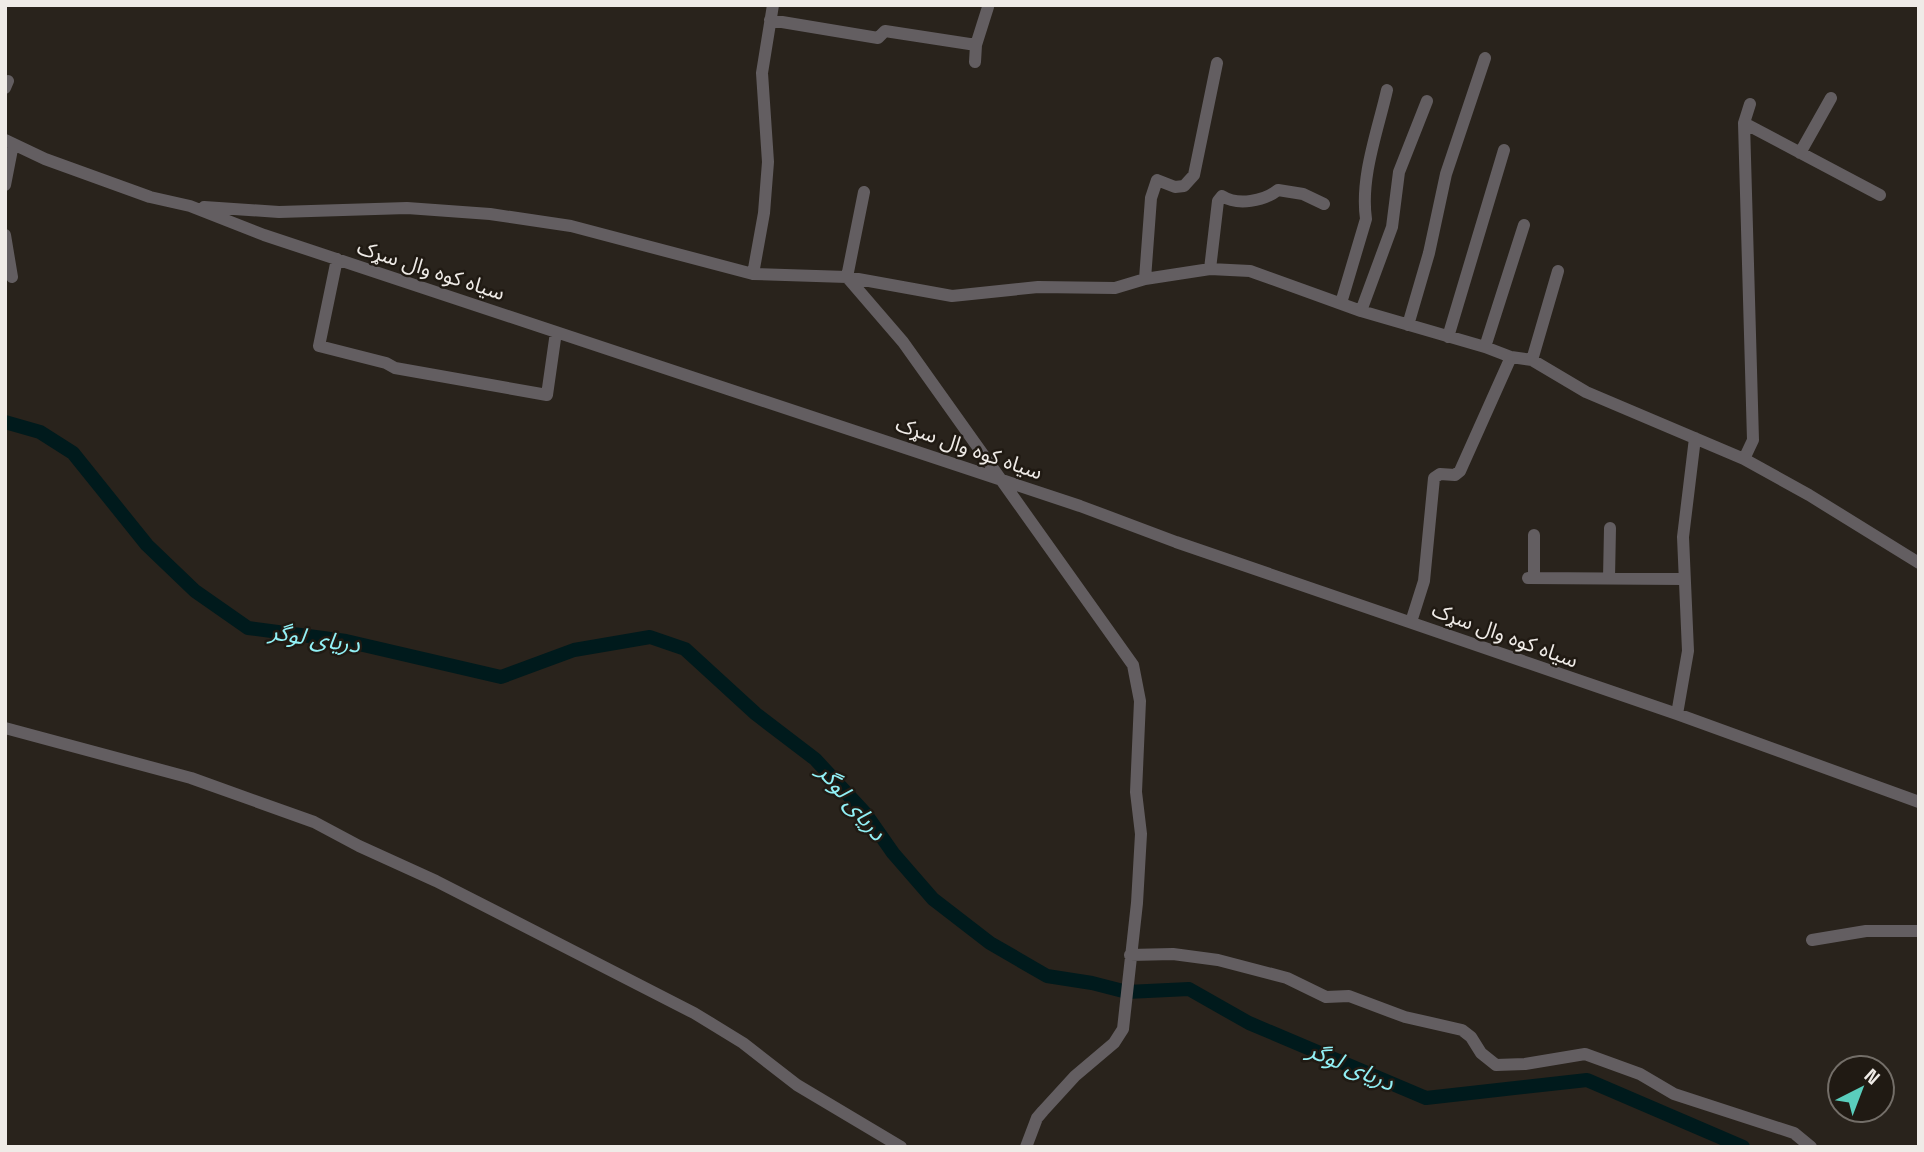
<svg xmlns="http://www.w3.org/2000/svg" width="1924" height="1152" font-family="'Space Grotesk','Noto Sans Arabic',sans-serif">
  <rect width="100%" height="100%" fill="#29231c"/>
  <g fill="none" stroke-linecap="round" stroke-linejoin="round">
    <!-- river -->
    <path stroke="#001a1c" stroke-width="14" d="M5 422 40 432 73 453 147 545 195 591 248 628 346 641 501 677 574 650 650 637 685 649 756 714 815 759 865 813 893 853 933 899 990 943 1047 976 1092 983 1127 992 1189 989 1249 1023 1426 1098 1587 1080 1743 1147"/>
    <!-- minor -->
    <path stroke="#635e61" stroke-width="12" d="M770 20 878 38 885 31 976 45
      M975 62 976 45 988 7
      M5 88 8 81
      M1744 123 1880 195
      M5 140 45 159 150 197 190 206 264 235 1080 506 1176 542 1677 714 1919 802
      M1800 153 1831 98
      M5 185 13 144
      M864 192 847 277 903 342 1133 665 1140 701 1136 792 1141 834 1137 903 1123 1029 1114 1043 1075 1076 1043 1111 1037 1118 1026 1147
      M204 207 279 212 407 208 490 214 571 226 753 274 847 277 952 296 1038 287 1115 288 1145 279 1210 269 1250 271 1361 311 1485 347 1511 357 1532 360 1586 392 1744 459 1753 440 1744 123 1750 104
      M5 235 12 277
      M337 259 319 346 386 363 395 368 547 395 556 332
      M1210 269 1218 201 1222 196C1238 206 1264 201 1278 190L1303 194 1324 204
      M753 274 764 213 768 162 762 73 773 5
      M1145 279 1151 198 1157 180 1175 187 1184 186 1194 175 1217 63
      M1341 303 1366 219C1360 177 1378 130 1387 90
      M1361 311 1392 227 1399 172 1427 101
      M1408 325 1429 253 1446 174 1485 58
      M1448 337 1504 150
      M1485 347 1524 225
      M1532 360 1558 271
      M1744 459 1809 495 1919 563
      M1534 535V578
      M1528 578 1684 579
      M1609 578 1610 528
      M1411 622 1424 581 1434 478 1440 474 1455 475 1460 471 1511 357
      M1677 714 1688 651 1683 537 1695 438
      M5 728 191 778 314 822 359 846 436 881 694 1013 743 1043 797 1085 901 1147
      M1812 940 1866 931H1919
      M1130 955 1173 954 1218 960 1287 978 1326 997 1349 996 1405 1017 1462 1030 1471 1037 1481 1053 1496 1065 1525 1064 1585 1054 1640 1074 1674 1094 1794 1133 1811 1147"/>
  </g>
  <g text-anchor="middle" stroke-width="5" stroke-linejoin="round" paint-order="stroke">
    <!-- street labels -->
    <g font-size="21" fill="#efebe7" stroke="#201a13">
      <text transform="translate(431 270) rotate(18)" y="7">سیاه کوه وال سړک</text>
      <text transform="translate(969 448) rotate(19)" y="7">سیاه کوه وال سړک</text>
      <text transform="translate(1505 635) rotate(20)" y="7">سیاه کوه وال سړک</text>
    </g>
    <!-- water labels -->
    <g font-size="23" font-style="italic" fill="#92f1f6" stroke="#201a13">
      <text transform="translate(315 638) rotate(9)" y="8">دریای لوگر</text>
      <text transform="translate(852 802) rotate(50)" y="8">دریای لوگر</text>
      <text transform="translate(1351 1066) rotate(23)" y="8">دریای لوگر</text>
    </g>
  </g>
  <!-- border -->
  <rect width="1924" height="1152" fill="none" stroke="#efebe7" stroke-width="14"/>
  <!-- north arrow -->
  <g transform="translate(1861 1089) rotate(42)"><circle r="33" fill="#201a13" stroke="#736e68" stroke-width="2"/>
  <path d="M0-5L12 26L0 18L-12 26Z" fill="#5acebd"/>
  <text y="-10" font-size="19" font-weight="bold" text-anchor="middle" fill="#efebe7">N</text>
  </g>
</svg>
